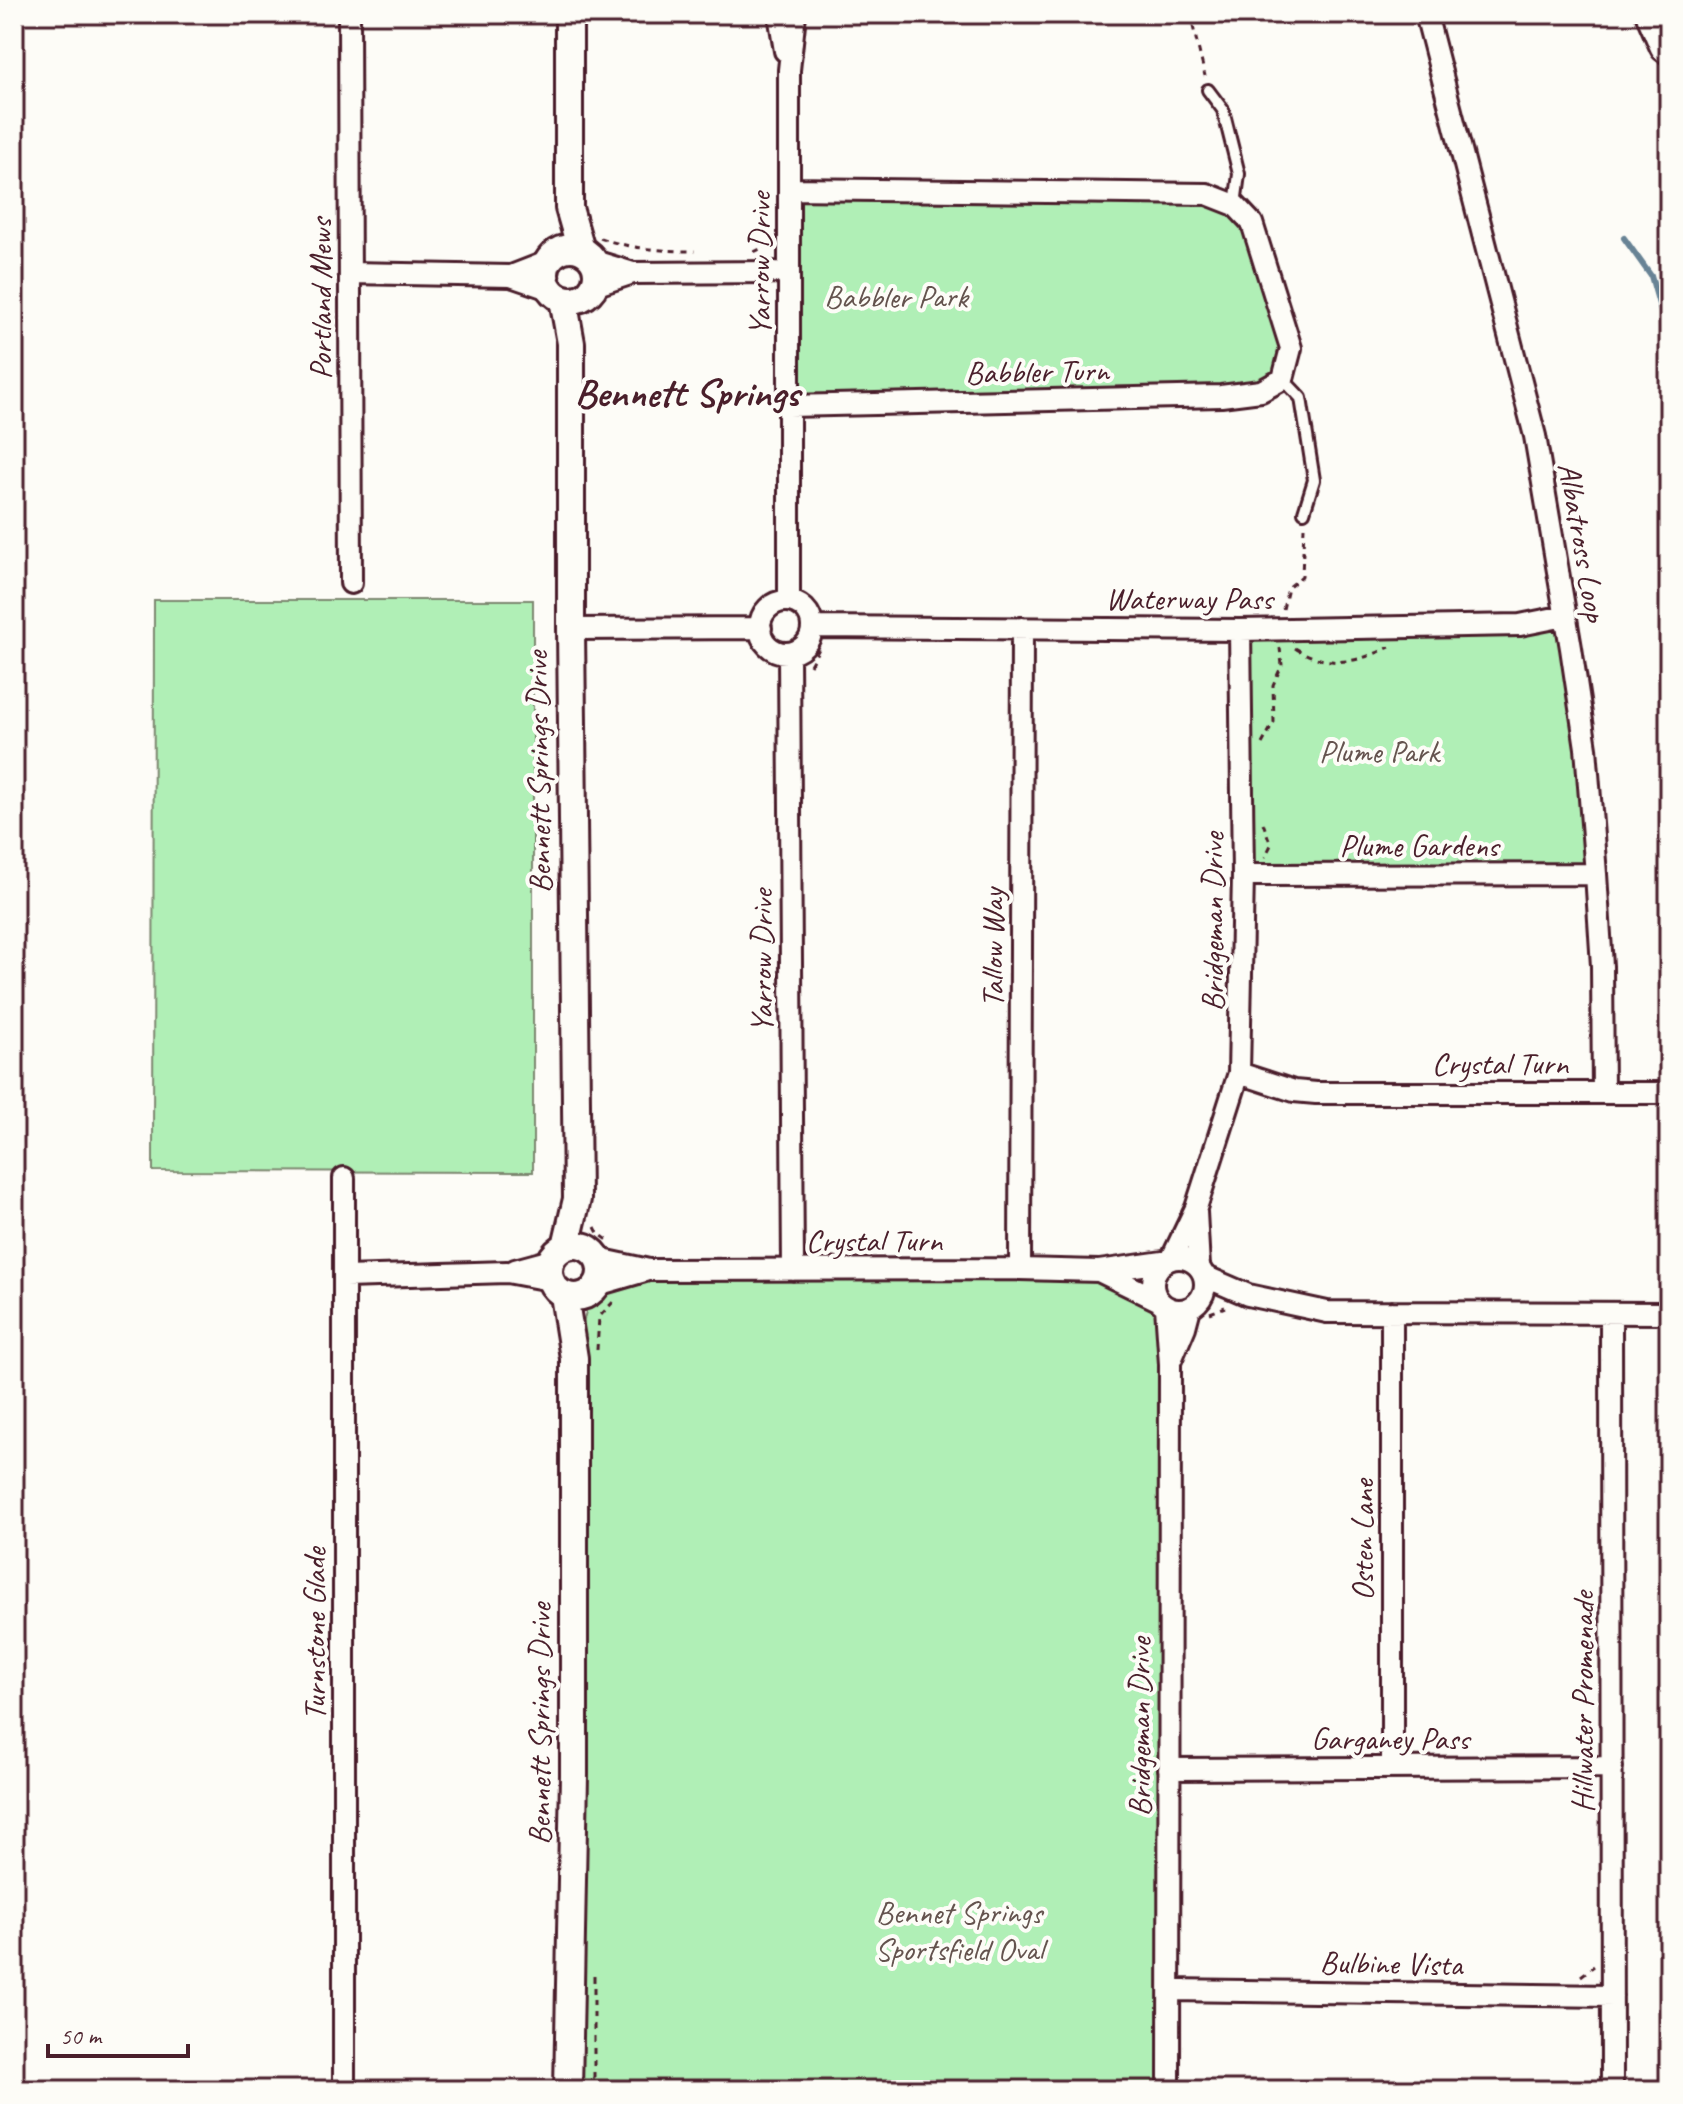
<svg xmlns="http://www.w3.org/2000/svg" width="1683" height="2104" font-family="Caveat,sans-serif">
  <rect width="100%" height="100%" fill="#fdfcf7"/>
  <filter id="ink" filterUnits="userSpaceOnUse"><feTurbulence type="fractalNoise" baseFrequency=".0125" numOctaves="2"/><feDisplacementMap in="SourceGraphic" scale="16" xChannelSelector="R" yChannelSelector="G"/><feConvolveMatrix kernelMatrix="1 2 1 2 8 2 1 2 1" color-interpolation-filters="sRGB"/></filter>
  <g filter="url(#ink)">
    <!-- green -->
    <path fill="#b0efb6" stroke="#7d8770" stroke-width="2" d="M789 189 1207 194 1235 205 1291 348 1283 379 1261 391 789 406Z
      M154 600H533V1172L153 1171Z
      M1565 616 1596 874 1243 875 1240 630Z
      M649 1270 1099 1271 1162 1304 1169 2090H568L574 1358 591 1292Z"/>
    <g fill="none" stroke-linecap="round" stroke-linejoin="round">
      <!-- stream -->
      <path stroke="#678395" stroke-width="6" d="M1624 238 1651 276 1669 340"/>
      <!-- service casing -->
      <g stroke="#4a1f2b" stroke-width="16">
        <path id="service" d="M1208 90 1223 110 1239 174 1235 205
          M1283 379 1301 398 1314 480 1304 512"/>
      </g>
      <!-- minor casing -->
      <g stroke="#4a1f2b" stroke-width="26">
        <path id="minor" d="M349 14 351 583
          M779 14 785 51
          M1426 14 1535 436 1571 648 1586 748 1596 874 1602 966 1603 1092
          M789 189 1207 194 1235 205 1252 223 1291 348 1283 379 1261 391 1221 396 789 406
          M594 261 633 273
          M350 273 511 276 549 289
          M511 276 547 262
          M594 286 633 273 789 272
          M789 601V70L795 14
          M760 627a26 26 0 1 1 52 0a26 26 0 1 1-52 0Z
          M812 627 1240 630 1520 625 1565 616
          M571 629 761 628
          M789 653 793 1270
          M1243 875 1596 874
          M1239 1073 1294 1091 1316 1093H1669
          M344 1178V2090
          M1196 1212 1199 1267
          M1153 1284a26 26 0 1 1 52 0a26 26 0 1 1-52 0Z
          M1172 1258 1196 1208 1239 1073 1243 875 1240 630
          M598 1259 649 1270 1020 1269 1099 1271 1163 1262
          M1020 1269 1022 628
          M515 1270 552 1260
          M1099 1271 1158 1300
          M1204 1276 1248 1295 1327 1312 1669 1313
          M345 1277 507 1272 550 1280
          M597 1285 645 1271
          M1166 1307 1170 1364 1169 2090
          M1392 1312V1768
          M1611 1313 1612 2090
          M1171 1360 1185 1327 1190 1308
          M1169 1769 1612 1767
          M1170 1990 1612 1996"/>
      </g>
      <!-- tertiary casing -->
      <g stroke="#4a1f2b" stroke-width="32">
        <path id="tertiary" d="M569 14V208L581 250
          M545 274a26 26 0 1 1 52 0a26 26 0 1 1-52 0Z
          M563 299 571 343V629L577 1199 566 1246
          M549 1271a26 26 0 1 1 52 0a26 26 0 1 1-52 0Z
          M564 1295 574 1358V1775L568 2090"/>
      </g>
      <!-- motorway casing -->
      <g stroke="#4a1f2b" stroke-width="44">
        <path id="motorway" d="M1656 14 1669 44"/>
      </g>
      <!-- path -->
      <path stroke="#4a1f2b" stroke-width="3" stroke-dasharray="6 6" stroke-linecap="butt" d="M1190 14 1205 76
        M600 238C632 249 661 251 695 251
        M754 252 769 245
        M1283 609 1288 588 1302 576 1304 527
        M1295 648C1329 669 1356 663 1390 647
        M810 665 821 645
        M1262 744 1274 722 1273 685 1282 665 1280 648
        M1263 823 1271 845 1265 857
        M595 1227 598 1233 609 1241
        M1210 1313 1225 1307
        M597 1350 599 1317 615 1300
        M1581 1976 1594 1966
        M594 2090V1974"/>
      <!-- service -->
      <use href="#service" stroke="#fdfcf7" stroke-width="10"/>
      <!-- minor -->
      <use href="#minor" stroke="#fdfcf7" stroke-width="20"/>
      <!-- tertiary -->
      <use href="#tertiary" stroke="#fdfcf7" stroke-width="26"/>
      <!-- motorway -->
      <use href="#motorway" stroke="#fdfcf7" stroke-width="38"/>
    </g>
  </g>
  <g text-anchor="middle" stroke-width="8" stroke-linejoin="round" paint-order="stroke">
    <!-- street labels -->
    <g font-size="32" fill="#4a1f2b" stroke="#fdfcf7">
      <text transform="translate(759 264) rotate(-90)" y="11">Yarrow Drive</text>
      <text transform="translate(320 299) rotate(-90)" y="11">Portland Mews</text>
      <text transform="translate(1037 371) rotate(-1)" y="11">Babbler Turn</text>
      <text transform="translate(1583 542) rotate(80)" y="11">Albatross Loop</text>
      <text x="1189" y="609">Waterway Pass</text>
      <text transform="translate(538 772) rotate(-91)" y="11">Bennett Springs Drive</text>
      <text x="1419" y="856">Plume Gardens</text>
      <text transform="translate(1212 922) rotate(-90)" y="11">Bridgeman Drive</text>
      <text transform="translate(992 948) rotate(-90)" y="11">Tallow Way</text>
      <text transform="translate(761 961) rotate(-90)" y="11">Yarrow Drive</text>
      <text x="1500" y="1074">Crystal Turn</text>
      <text x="874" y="1251">Crystal Turn</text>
      <text transform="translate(1362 1540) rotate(-90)" y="11">Osten Lane</text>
      <text transform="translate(314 1634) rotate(-90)" y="11">Turnstone Glade</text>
      <text transform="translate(1582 1702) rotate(-90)" y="11">Hillwater Promenade</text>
      <text transform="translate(539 1724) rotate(-90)" y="11">Bennett Springs Drive</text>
      <text transform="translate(1139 1727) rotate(-90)" y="11">Bridgeman Drive</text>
      <text x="1390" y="1749">Garganey Pass</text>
      <text transform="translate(1391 1963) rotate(1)" y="11">Bulbine Vista</text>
    </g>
    <!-- park labels -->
    <g font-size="32" fill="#64534e" stroke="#fdfcf7">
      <text x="896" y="307">Babbler Park</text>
      <text x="1379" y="762">Plume Park</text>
      <text x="959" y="1923">Bennet Springs<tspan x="959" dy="37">Sportsfield Oval</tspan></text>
    </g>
    <!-- district labels -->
    <g font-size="40" font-weight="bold" fill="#4a1f2b" stroke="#fdfcf7">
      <text x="687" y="406">Bennett Springs</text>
    </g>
  </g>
  <!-- margin -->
  <rect width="1683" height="2104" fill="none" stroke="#fdfcf7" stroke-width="48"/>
  <rect x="24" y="24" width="1635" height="2056" fill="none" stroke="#4a1f2b" stroke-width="3" filter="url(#ink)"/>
  <!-- scale -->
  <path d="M48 2044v12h140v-12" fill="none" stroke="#4a1f2b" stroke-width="4"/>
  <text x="60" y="2044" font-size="24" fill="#4a1f2b" stroke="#fdfcf7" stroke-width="6" paint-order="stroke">50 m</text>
</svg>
